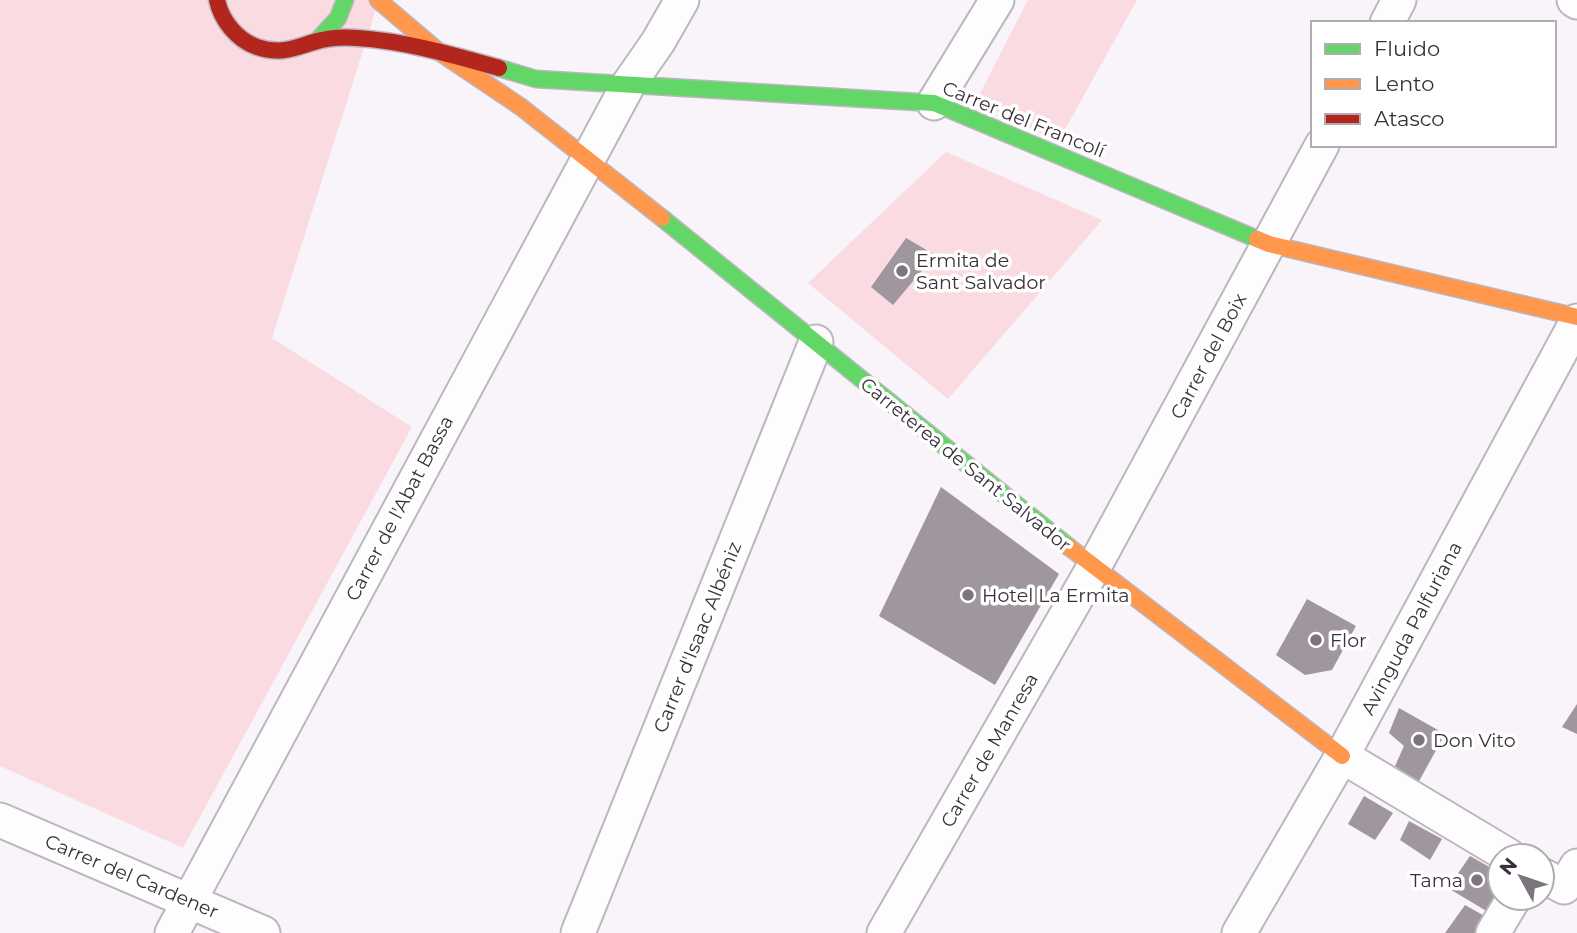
<svg xmlns="http://www.w3.org/2000/svg" width="1577" height="933" font-family="Montserrat,sans-serif">
  <rect width="100%" height="100%" fill="#f9f4f9"/>
  <!-- green -->
  <path fill="#f9dbe1" d="M0 0H379L272 338 412 427 183 848 0 766Z
    M1028 0H1137L1058 142 976 101Z
    M946 152 1102 220 948 399 808 283Z"/>
  <!-- building -->
  <path fill="#a0969d" d="M906 238 935 255 893 305 871 287Z
    M941 487 1059 574 995 685 879 616Z
    M1307 599 1356 626 1332 670 1305 675 1276 655Z
    M1577 704V734L1562 727Z
    M1399 708 1445 734 1418 783 1395 766 1404 746 1389 733Z
    M1364 796 1393 813 1375 840 1348 824Z
    M1409 821 1442 839 1430 860 1400 840Z
    M1470 856 1500 873V889L1488 912 1448 888Z
    M1465 905 1490 919 1480 933H1445Z"/>
  <g fill="none" stroke-linecap="round" stroke-linejoin="round">
    <!-- street casing -->
    <g stroke="#bcb6be" stroke-width="37">
      <path id="street" d="M1574 0 1577 2
        M1387 23 1399 0
        M934 103 997 0
        M1342 756 1509 856
        M0 820 263 933
        M1542 875 1564 887 1577 866
        M172 933 628 85 658 42 682 0
        M578 933 816 342
        M884 933 1094 567 1322 145
        M1239 933 1342 756 1577 321
        M1493 933 1514 898"/>
    </g>
    <!-- fast casing -->
    <g stroke="#bcb6be" stroke-width="19">
      <path id="fast" d="M317 41 338 18 345 0
        M499 68 536 79 934 103 1257 239
        M662 218 1069 547"/>
    </g>
    <!-- slow casing -->
    <g stroke="#bcb6be" stroke-width="19">
      <path id="slow" d="M378 0 438 51 521 107 662 218
        M1257 239 1269 244 1577 317
        M1069 547 1342 756"/>
    </g>
    <!-- jam casing -->
    <g stroke="#bcb6be" stroke-width="19">
      <path id="jam" d="M217 0C221 20 237 40 257 47 280 55 294 48 314 42 327 38 345 37 357 38 405 41 453 55 499 68"/>
    </g>
    <!-- street -->
    <use href="#street" stroke="#fefdfe" stroke-width="33"/>
    <!-- fast -->
    <use href="#fast" stroke="#63d668" stroke-width="16"/>
    <!-- slow -->
    <use href="#slow" stroke="#ff974d" stroke-width="16"/>
    <!-- jam -->
    <use href="#jam" stroke="#b3261e" stroke-width="16"/>
  </g>
  <!-- markers -->
  <g fill="#7d757e" stroke="#fff" stroke-width="2.5">
    <circle cx="902" cy="271" r="7"/>
    <circle cx="968" cy="595" r="7"/>
    <circle cx="1316" cy="640" r="7"/>
    <circle cx="1419" cy="740" r="7"/>
    <circle cx="1477" cy="880" r="7"/>
  </g>
  <g text-anchor="middle" stroke-width="7" stroke-linejoin="round" paint-order="stroke">
    <!-- street labels -->
    <g font-size="19" fill="#3a303b" stroke="#fff">
      <text transform="translate(1024 119) rotate(22)" y="7">Carrer del Francolí</text>
      <text transform="translate(1208 356) rotate(-62)" y="7">Carrer del Boix</text>
      <text transform="translate(966 464) rotate(39)" y="7">Carreterea de Sant Salvador</text>
      <text transform="translate(399 508) rotate(-62)" y="7">Carrer de l'Abat Bassa</text>
      <text transform="translate(1411 628) rotate(-62)" y="7">Avinguda Palfuriana</text>
      <text transform="translate(697 637) rotate(-68)" y="7">Carrer d'Isaac Albéniz</text>
      <text transform="translate(989 750) rotate(-60)" y="7">Carrer de Manresa</text>
      <text transform="translate(132 876) rotate(23)" y="7">Carrer del Cardener</text>
    </g>
    <!-- poi labels -->
    <g font-size="19" fill="#3a303b" stroke="#fff" text-anchor="start">
      <text x="916" y="267">Ermita de<tspan x="916" dy="22">Sant Salvador</tspan></text>
      <text x="982" y="602">Hotel La Ermita</text>
      <text x="1330" y="647">Flor</text>
      <text x="1433" y="747">Don Vito</text>
      <text x="1463" y="887" text-anchor="end">Tama</text>
    </g>
  </g>
  <!-- legend -->
  <rect x="1311" y="21" width="245" height="126" fill="#ffffff" stroke="#b0acb1" stroke-width="2"/>
  <rect x="1325" y="44" width="35" height="10" fill="#63d668" stroke="#b0acb1" stroke-width="2"/>
  <text x="1374" y="56" font-size="21" fill="#3a303b">Fluido</text>
  <rect x="1325" y="79" width="35" height="10" fill="#ff974d" stroke="#b0acb1" stroke-width="2"/>
  <text x="1374" y="91" font-size="21" fill="#3a303b">Lento</text>
  <rect x="1325" y="114" width="35" height="10" fill="#b3261e" stroke="#b0acb1" stroke-width="2"/>
  <text x="1374" y="126" font-size="21" fill="#3a303b">Atasco</text>
  <!-- north arrow -->
  <g transform="translate(1521 877) rotate(310)"><circle r="33" fill="#ffffff" stroke="#b0acb1" stroke-width="2"/>
  <path d="M0-5L12 26L0 18L-12 26Z" fill="#7d757e"/>
  <text y="-10" font-size="19" font-weight="bold" text-anchor="middle" fill="#3a303b">N</text>
  </g>
</svg>
